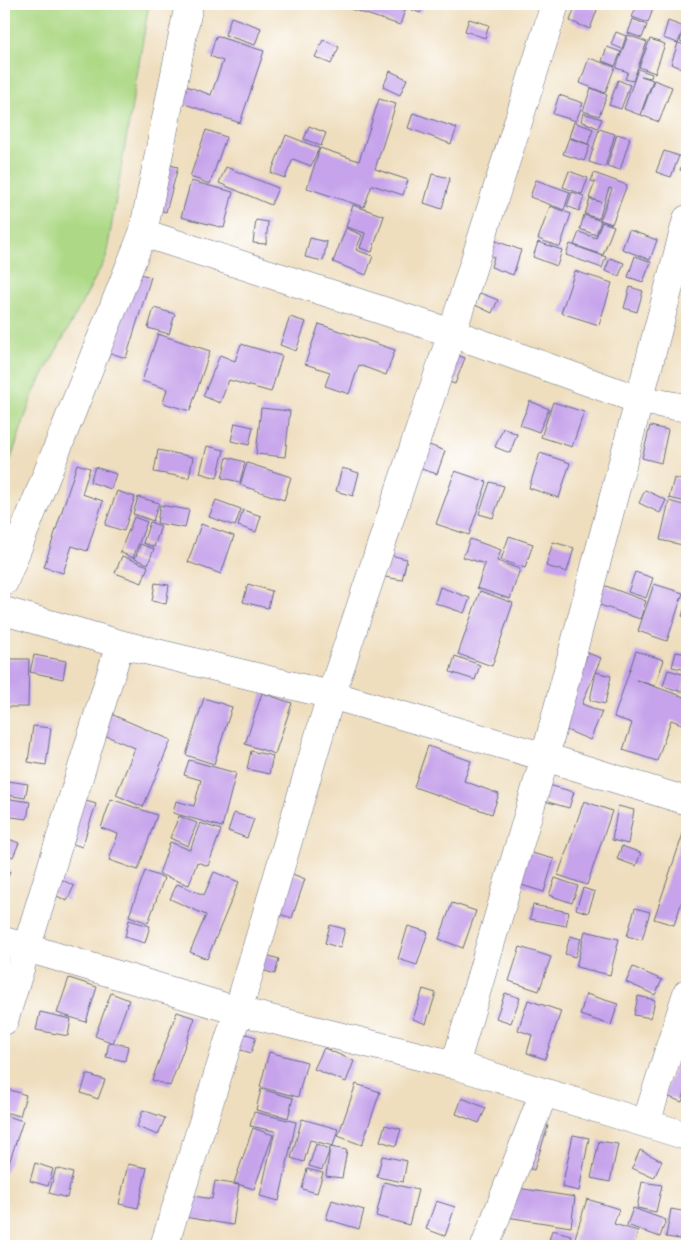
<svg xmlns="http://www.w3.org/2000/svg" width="691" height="1250" font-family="Pangolin,sans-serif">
  <rect width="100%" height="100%" fill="#fff"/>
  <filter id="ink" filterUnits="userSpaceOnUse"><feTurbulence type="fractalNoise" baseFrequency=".02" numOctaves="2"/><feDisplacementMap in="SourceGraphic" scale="10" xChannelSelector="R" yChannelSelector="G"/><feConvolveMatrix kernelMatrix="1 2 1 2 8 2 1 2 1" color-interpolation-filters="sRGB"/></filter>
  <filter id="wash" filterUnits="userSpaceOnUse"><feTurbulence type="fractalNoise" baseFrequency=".0096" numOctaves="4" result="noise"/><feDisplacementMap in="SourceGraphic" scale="20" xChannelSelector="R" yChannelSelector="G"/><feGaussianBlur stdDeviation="1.12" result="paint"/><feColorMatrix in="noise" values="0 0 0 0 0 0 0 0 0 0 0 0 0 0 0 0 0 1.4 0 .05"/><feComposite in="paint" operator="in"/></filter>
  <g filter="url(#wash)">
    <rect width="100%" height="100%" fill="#efdebe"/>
    <!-- green -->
    <path fill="#add986" stroke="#648472" d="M4 4H149L106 258 33 394 4 479Z"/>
    <g id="blocks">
      <!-- building -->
      <path fill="#c6a3eb" d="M335 4H394L406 7 400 25Z
        M398 4H424L420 13Z
        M576 4H582L597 10 590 29 570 21Z
        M638 4H648L654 6 648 23 632 17Z
        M231 17 261 28 255 45 225 35Z
        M469 19 489 25 485 38 465 31Z
        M633 19 647 25 642 38 628 33Z
        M668 21 684 27 678 43 663 38Z
        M687 22V44L680 41Z
        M616 32 626 36 622 49 611 44Z
        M628 35 647 42 633 81 625 79 628 72 616 68Z
        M216 36 264 51 240 123 179 102 184 85 211 95 223 61 210 56Z
        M650 39 665 44 655 73 639 67Z
        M323 40 339 47 331 64 315 57Z
        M678 43 687 46V70L671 64Z
        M607 47 621 52 615 66 602 61Z
        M589 58 615 67 605 93 580 83Z
        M638 69 652 74 651 78 641 76 653 80 640 115 624 109Z
        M390 71 407 79 400 95 383 87Z
        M618 80 630 85 621 109 609 105Z
        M654 80 672 87 659 122 641 115Z
        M591 88 607 95 599 116 583 111Z
        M559 95 583 103 576 121 553 114Z
        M379 99 396 104 375 169 408 180 403 195 372 185 364 207 307 188 320 148 359 161Z
        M413 113 457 128 451 144 408 128Z
        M583 113 602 119 598 128 581 121Z
        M574 122 593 129 588 144 569 137Z
        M309 126 326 133 321 146 304 139Z
        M599 129 615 134 605 167 589 162Z
        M206 130 226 137 210 184 190 177Z
        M617 134 630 138 620 170 607 166Z
        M286 135 319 148 311 166 293 159 285 178 271 173Z
        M569 138 590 145 584 161 563 154Z
        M664 151 679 156 671 177 656 172Z
        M685 156 687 157V173L680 170Z
        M158 162 178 167 166 212 146 207Z
        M226 167 278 188 271 205 219 183Z
        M569 171 588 178 582 194 563 187Z
        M594 173 627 185 612 224 600 220 612 189 609 188 599 219 585 214 590 199 601 202 589 198 595 182 591 181Z
        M432 174 450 178 442 209 424 203Z
        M536 180 570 192 564 210 530 197Z
        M191 181 233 192 224 228 181 217Z
        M572 192 584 196 579 211 567 206Z
        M353 205 384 216 372 252 360 248 365 233 346 227Z
        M550 206 571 214 560 247 538 239Z
        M584 215 601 221 596 235 580 229Z
        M256 220 268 222 266 244 253 243Z
        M602 222 614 226 603 255 574 245 579 232 596 238Z
        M346 228 362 235 356 250 373 256 366 275 333 262Z
        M629 230 657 240 650 260 622 249Z
        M479 235 521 250 513 275 491 267 494 257 474 250Z
        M310 238 327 242 323 261 305 257Z
        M538 242 562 250 557 266 533 257Z
        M570 244 606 257 602 268 566 255Z
        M635 256 651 262 643 282 628 277Z
        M610 258 624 263 619 276 605 271Z
        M575 271 612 283 599 325 561 313Z
        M133 272 151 277 126 358 108 352Z
        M630 287 643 291 637 312 624 308Z
        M480 293 498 300 492 313 475 305Z
        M154 308 175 314 169 334 148 328Z
        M290 317 306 322 296 351 280 345Z
        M319 324 395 350 386 375 359 365 349 394 325 386 330 372 305 364Z
        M158 334 210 351 190 411 163 403 167 389 142 381Z
        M241 344 282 356 271 392 229 380 220 403 203 396 220 355 235 361Z
        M449 352 465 358 455 384 440 379Z
        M530 401 549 409 539 432 520 425Z
        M553 402 584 412 572 447 541 437Z
        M261 408 290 411 285 457 256 454Z
        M235 423 253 427 249 445 231 441Z
        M650 426 668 430 661 463 642 458Z
        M503 428 517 434 510 453 495 447Z
        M424 443 445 451 437 474 415 467Z
        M207 446 224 450 217 478 200 473Z
        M158 450 193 457 189 478 154 472Z
        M540 453 570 463 559 498 529 488Z
        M227 457 245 462 240 482 222 478Z
        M247 463 291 477 284 500 240 485Z
        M77 464 90 468 82 494 103 501 87 551 72 546 63 573 44 567Z
        M95 467 116 474 111 489 90 482Z
        M342 468 359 473 353 496 336 491Z
        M455 471 487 482 469 535 436 524Z
        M674 478 687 481 686 502 669 498Z
        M490 482 504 486 493 518 479 514Z
        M645 490 666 500 660 513 639 503Z
        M117 491 135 497 124 531 105 525Z
        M138 497 159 503 153 521 133 514Z
        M216 500 241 509 235 526 209 517Z
        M669 501 687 506V546L660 540Z
        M160 505 189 510 185 528 157 523Z
        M243 510 261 516 256 532 238 526Z
        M134 517 147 522 133 558 120 552Z
        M150 522 161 526 154 547 143 543Z
        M201 524 234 536 221 574 188 562Z
        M509 536 533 544 525 568 501 560Z
        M470 539 501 550 497 561 520 569 510 599 477 588 485 564 463 557Z
        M553 542 574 548 567 572 546 566Z
        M140 544 154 549 148 564 135 559Z
        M390 555 407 559 402 580 385 577Z
        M122 556 148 566 142 583 115 573Z
        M635 572 653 578 646 598 628 592Z
        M155 583 169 585 166 604 152 601Z
        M248 584 272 591 268 608 243 602Z
        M654 584 683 593 667 641 638 631Z
        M603 585 646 601 640 619 597 604Z
        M440 587 470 598 464 613 435 603Z
        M480 591 513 603 492 666 458 654Z
        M687 601V618L682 616Z
        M636 651 664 660 655 686 636 680 687 698V726L671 720 657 761 623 750 632 723 614 717Z
        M676 652 687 654V670L672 667Z
        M588 653 601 658 582 704 602 712 590 740 557 726Z
        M34 655 66 661 63 679 30 672Z
        M455 656 480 665 475 680 450 672Z
        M4 659H29L28 707H4Z
        M668 670 686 675 682 692 663 686Z
        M596 672 611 676 605 704 590 700Z
        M262 693 292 703 275 754 245 744Z
        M204 698 232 707 214 764 186 755Z
        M106 712 171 740 143 807 116 795 135 748 97 732Z
        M33 726 51 728 46 765 28 762Z
        M428 746 471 761 464 781 499 794 492 814 414 787Z
        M251 751 273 756 269 774 247 769Z
        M189 760 236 773 222 827 173 813 176 801 194 806 201 780 184 775Z
        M8 781 28 784 25 798 6 795Z
        M545 784 574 792 569 808 541 800Z
        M4 798 30 802 27 819 4 816Z
        M79 799 96 804 82 847 65 841Z
        M111 799 157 815 138 870 109 860 118 834 101 828Z
        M584 801 612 811 587 885 558 875Z
        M618 806 634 810 628 844 612 840Z
        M234 813 254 819 247 838 228 831Z
        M179 816 197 823 188 846 170 838Z
        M200 823 221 830 208 866 197 862 189 885 159 874 170 842 190 850Z
        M685 828H687V887L674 925 654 919Z
        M4 837 19 843 13 857 4 853Z
        M622 846 641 853 636 866 617 859Z
        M528 852 554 859 544 892 518 884Z
        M4 868 10 871 4 888Z
        M145 871 164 878 148 923 129 916Z
        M214 872 239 882 207 959 190 952 206 915 170 899 177 884 204 895Z
        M290 873 305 879 292 918 276 913Z
        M59 878 74 886 67 901 51 893Z
        M555 878 578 886 572 903 549 895Z
        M583 888 595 892 588 913 576 909Z
        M452 903 476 911 463 948 439 939Z
        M533 905 569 912 566 926 530 919Z
        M635 908 650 912 642 940 627 936Z
        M129 920 150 926 145 943 125 937Z
        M330 925 345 929 340 948 325 943Z
        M408 926 428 932 417 965 398 959Z
        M585 931 619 939 610 975 576 967Z
        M570 936 581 939 575 957 565 954Z
        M520 947 551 957 539 991 509 981Z
        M263 954 279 959 275 974 259 969Z
        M633 967 662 980 655 995 626 982Z
        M69 978 97 987 86 1022 57 1013Z
        M423 989 436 993 426 1024 413 1019Z
        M111 993 129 1000 113 1043 95 1036Z
        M505 993 520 998 511 1023 496 1018Z
        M586 994 618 1004 611 1025 580 1015Z
        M638 996 655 1000 651 1018 634 1015Z
        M528 1000 561 1011 545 1059 527 1053 532 1035 518 1030Z
        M40 1012 71 1019 68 1036 36 1030Z
        M177 1012 195 1018 170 1086 152 1080Z
        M236 1031 256 1037 251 1053 231 1047Z
        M109 1042 128 1046 125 1061 106 1057Z
        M683 1044 687 1046V1086L682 1102 664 1095Z
        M324 1048 354 1061 346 1082 314 1069Z
        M269 1052 307 1062 298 1097 260 1087Z
        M87 1074 105 1080 98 1099 81 1093Z
        M356 1084 380 1092 362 1145 338 1136Z
        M4 1088 26 1095 20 1116 4 1112Z
        M261 1089 293 1098 288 1118 256 1110Z
        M462 1098 486 1108 479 1123 456 1114Z
        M143 1110 165 1118 158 1135 137 1127Z
        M254 1112 296 1122 279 1201 260 1196 275 1131 250 1126Z
        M4 1115 23 1121 6 1172 4 1171Z
        M302 1119 338 1129 333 1146 310 1140 304 1162 291 1158Z
        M526 1119 548 1126 534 1170 511 1162Z
        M385 1125 401 1129 396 1146 380 1141Z
        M253 1128 273 1135 254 1189 234 1183Z
        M573 1135 589 1138 579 1191 562 1187Z
        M599 1141 618 1144 610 1182 591 1178Z
        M316 1144 330 1149 322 1170 309 1166Z
        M330 1147 347 1150 342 1178 326 1176Z
        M640 1150 662 1161 654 1178 632 1168Z
        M382 1156 407 1161 403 1182 377 1177Z
        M35 1163 53 1169 48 1186 30 1181Z
        M128 1164 147 1168 138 1208 119 1204Z
        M56 1168 73 1173 67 1198 49 1193Z
        M307 1169 323 1173 317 1193 302 1189Z
        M215 1181 239 1185 233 1225 184 1217 188 1195 212 1199Z
        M384 1182 418 1190 409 1225 376 1216Z
        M642 1182 662 1185 656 1212 637 1208Z
        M505 1186 575 1197 571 1227 500 1216Z
        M587 1199 619 1209 614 1224 638 1231 634 1246H590L574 1241Z
        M332 1200 364 1210 359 1229 326 1219Z
        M436 1201 455 1207 445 1236 426 1229Z
        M633 1208 666 1220 660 1237 627 1225Z
        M671 1209 687 1212V1240L666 1237Z
        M552 1230 571 1235 568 1246H555L548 1244Z"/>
    </g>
  </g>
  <g filter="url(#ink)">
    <use href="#blocks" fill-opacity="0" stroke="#656c80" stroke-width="1"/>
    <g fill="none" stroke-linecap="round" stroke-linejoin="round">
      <!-- minor casing -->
      <g stroke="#656c80" stroke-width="29">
        <path id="minor" d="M143 233 452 333 639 400 687 408
          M4 582 143 233 189 4
          M4 611 120 644 331 695 545 757 687 801
          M4 941 238 1011 455 1065 687 1136
          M4 1021 120 644
          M455 1065 545 757 687 219
          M646 1123 687 993
          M164 1246 238 1011 331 695 452 333 555 4
          M485 1246 544 1092"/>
      </g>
      <!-- minor -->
      <use href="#minor" stroke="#fff" stroke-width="28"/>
    </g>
  </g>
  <!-- margin -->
  <rect width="691" height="1250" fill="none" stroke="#fff" stroke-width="20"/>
</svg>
